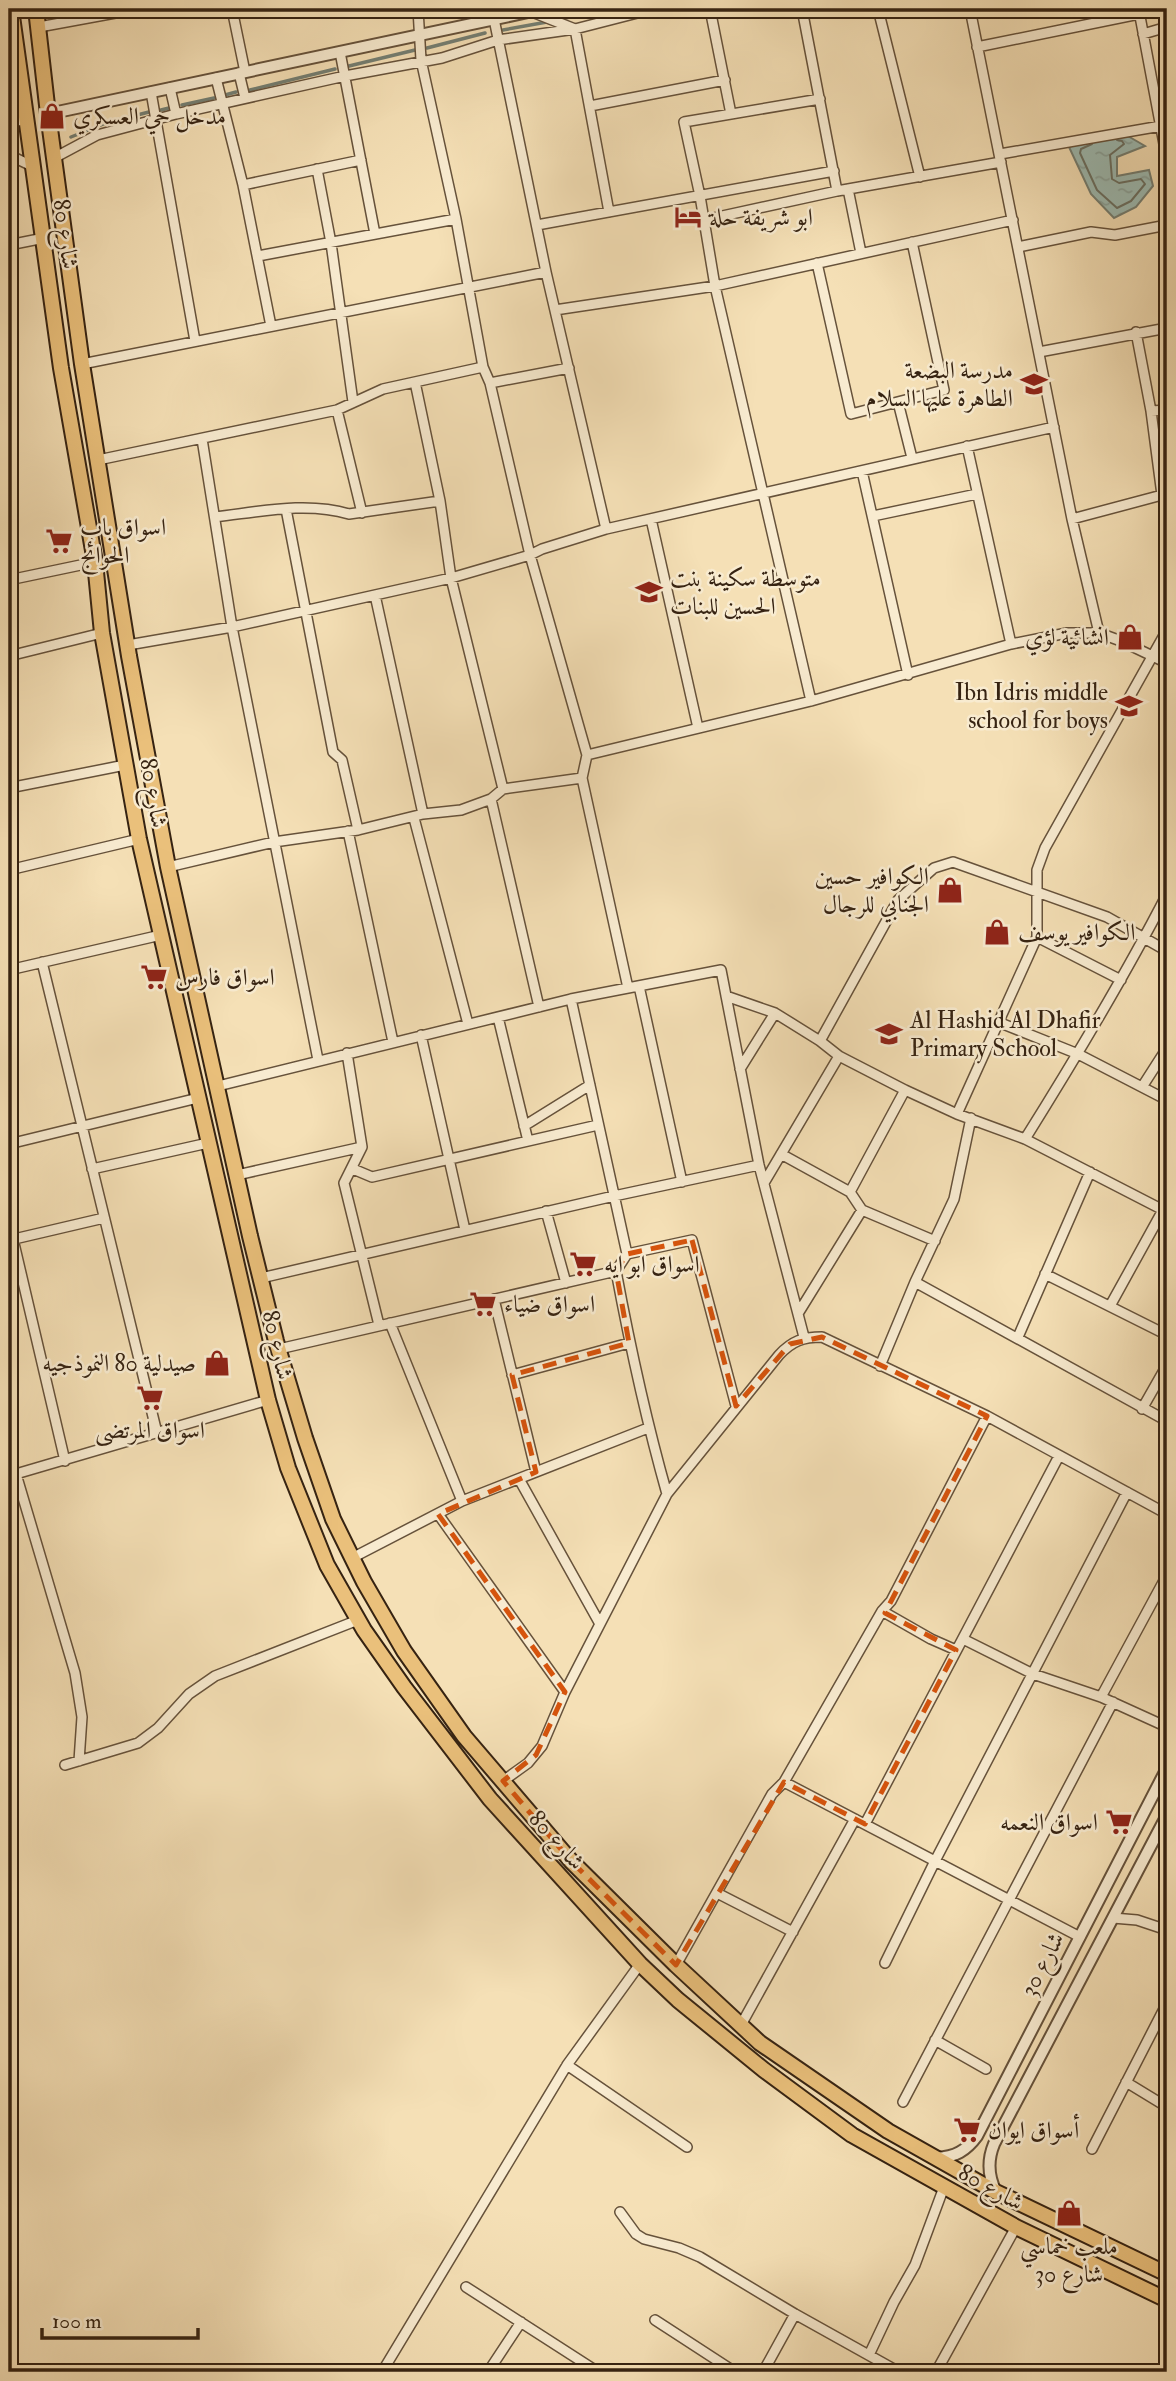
<svg xmlns="http://www.w3.org/2000/svg" width="1176" height="2381" font-family="'IM FELL Double Pica',Amiri,serif">
  <defs>
    <pattern id="water-ripples" width="26" height="14" patternUnits="userSpaceOnUse" patternTransform="scale(1.75)"><rect width="26" height="14" fill="#9dbcb4"/><path d="M2 4q2-2 4 0t4 0M15 11q2-2 4 0t4 0" fill="none" stroke="#88a19a"/></pattern>
  </defs>
  <rect width="100%" height="100%" fill="#f5e0b6"/>
  <filter id="stains"><feTurbulence type="fractalNoise" baseFrequency=".00286" numOctaves="4"/><feColorMatrix values="0 0 0 0 .2 0 0 0 0 .09 0 0 0 0 .02 0 0 0 .5 -.17"/></filter>
  <radialGradient id="worn" r=".72"><stop offset=".6" stop-color="#630" stop-opacity="0"/><stop offset="1" stop-color="#630" stop-opacity=".3"/></radialGradient>
  <!-- water -->
  <path fill="url(#water-ripples)" stroke="#747f73" stroke-width="2" d="M1121 132 1145 146 1117 157V176L1149 170 1153 186 1136 207 1114 218 1091 194 1069 147 1094 136Z"/>
  <g fill="none" stroke-linecap="round" stroke-linejoin="round">
    <!-- shore -->
    <path stroke="#6a7063" stroke-width="2" d="M1092 144 1081 149 1080 153 1097 190 1117 208 1131 201 1145 184 1141 179 1119 183 1112 179 1110 155 1124 144 1122 141 1117 140"/>
    <!-- stream -->
    <path stroke="#747f73" stroke-width="3.5" d="M565 18 612 9
      M503 30 547 22
      M427 48 485 33
      M349 66 415 50
      M250 90 335 69
      M225 95 236 92
      M182 105 214 98
      M161 110 169 108
      M71 137 106 123 149 112
      M9 144 14 147"/>
    <!-- minor casing -->
    <g stroke="#66523b" stroke-width="12">
      <path id="minor" d="M232 9 245 72
        M418 9 421 60 456 219 483 367 490 383 530 555 587 755 582 778 628 988
        M710 9 731 114
        M802 9 837 191
        M878 9 920 177
        M970 9 1072 519 1099 633
        M1139 11 1167 160
        M532 12 575 29 609 212
        M494 19 546 272 606 529
        M39 27 137 9
        M1143 34 1167 27
        M977 47 1139 14
        M340 52 375 234
        M239 73 245 98
        M216 78 243 185 271 326
        M170 88 176 114
        M151 92 195 341
        M590 106 725 80
        M9 124 27 118
        M1000 154 1161 126
        M9 155 34 167
        M54 158 97 135 176 114 345 76 442 58 498 40 575 29 653 9
        M317 169 331 243 353 402
        M243 185 361 160
        M848 189 861 253
        M704 220 837 191 1001 162
        M537 225 834 171
        M9 245 44 238
        M1018 247 1091 232 1115 235 1167 225
        M258 256 456 219
        M817 263 851 414 944 390 912 242
        M555 310 715 286 1013 220
        M1136 332 1151 411 1162 495 1167 502
        M1039 352 1167 328
        M82 364 546 272
        M415 382 440 501 451 578 503 789
        M490 383 569 368
        M898 402 912 458
        M337 410 362 513
        M1151 411 1167 410
        M202 439 232 627 318 1060
        M967 446 1011 644
        M98 460 337 410 383 389 483 367
        M862 471 908 675
        M286 509 333 752 342 760 358 830
        M873 516 977 494
        M215 517C259 512 306 501 349 514L440 501
        M651 519 698 728
        M1072 519 1162 495
        M9 580 95 562
        M375 595 423 814
        M128 645 232 627 451 578 530 555 542 549 606 529 1054 427
        M9 656 102 633
        M811 701 715 286 700 196 684 122 820 99
        M587 755 811 701 1011 644 1067 633H1099L1121 641 1167 663
        M9 788 125 765
        M491 799 539 1007
        M414 818 468 1024
        M348 831 393 1042
        M168 867 274 842 358 830 423 814 461 810 491 799 503 789 582 778
        M9 870 139 839
        M1037 937 1121 980
        M42 962 157 1433
        M9 970 161 935
        M639 986 682 1182
        M726 996 775 1013 820 1041 839 1056 905 1090 957 1114 1025 1139 1167 1212
        M571 999 627 1254 616 1271C630 1346 646 1420 667 1494
        M498 1017 528 1141
        M998 1022 1078 1054 1167 1100
        M421 1035 465 1230
        M820 1041 898 900 934 868 953 862 1107 917 1167 951
        M347 1053 362 1147 344 1183 379 1325
        M740 1069 775 1013
        M218 1086 571 999 721 970 759 1165 804 1337
        M1142 1087 1167 1048
        M957 1114 1037 937V870L1045 848 1167 630
        M524 1126 590 1085
        M1025 1139C1075 1059 1124 978 1167 894
        M9 1144 198 1098
        M781 1154 850 1192 862 1210 935 1241
        M92 1169 208 1143
        M353 1169 372 1177 598 1125
        M237 1175 362 1147
        M764 1183 839 1056
        M850 1192 905 1090
        M546 1211 566 1283
        M13 1239 65 1461
        M10 1240 104 1218
        M627 1254 692 1240 736 1406
        M1045 1274 1167 1335
        M261 1278 614 1196 759 1165
        M915 1282 1167 1421
        M494 1299 536 1472
        M1110 1306 1163 1210
        M799 1312 862 1210
        M390 1323 462 1501
        M1018 1337 1090 1172
        M279 1349 616 1271
        M880 1366 915 1282 954 1199 971 1118
        M512 1375 629 1343
        M1142 1409 1167 1365
        M16 1474 75 1673 82 1717 79 1761
        M9 1476 268 1400
        M519 1479 600 1624
        M438 1514 565 1692
        M352 1558 462 1501 648 1428
        M882 1611 931 1639 956 1650
        M963 1639 1033 1674 1101 1697 1167 1727
        M1101 1697 1167 1575
        M65 1765 138 1743 158 1728 189 1694 215 1676 358 1620
        M503 1781 528 1763 542 1746 565 1692 667 1494 779 1355C792 1341 803 1337 822 1337L987 1416 1167 1514
        M784 1782 1080 1937
        M865 1824 1059 1456
        M717 1893 793 1932
        M1113 1918 1137 1920 1167 1930
        M885 1963 935 1861 1127 1492
        M676 1965 772 1794 784 1782 882 1611 891 1601 987 1416
        M741 2025 855 1819
        M935 2040 986 2069
        M567 2065 687 2147
        M1126 2082 1167 2107
        M903 2102 1113 1702
        M1092 2149 1167 2003
        M620 2212 636 2234 644 2239 679 2248 700 2257 795 2314 899 2372
        M466 2287 598 2372
        M655 2320 735 2372
        M869 2355 894 2302 915 2265 944 2187
        M382 2372 567 2065 640 1964
        M488 2372 521 2322
        M763 2372 795 2314
        M936 2372 1016 2227"/>
    </g>
    <!-- tertiary casing -->
    <g stroke="#66523b" stroke-width="14">
      <path id="tertiary" d="M48 114 542 9
        M937 2158C955 2157 966 2151 977 2136L1167 1768
        M996 2192C988 2176 987 2161 994 2144L1167 1815"/>
    </g>
    <!-- primary casing -->
    <g stroke="#362312" stroke-width="18">
      <path id="primary" d="M11 9 61 368 95 562 102 633 139 839 268 1400 288 1468 327 1565 364 1630 404 1687 490 1799 640 1964 678 2000 764 2070 852 2135 1016 2227 1167 2300
        M36 9 48 114 82 364 129 656 168 867 250 1236 276 1341 305 1438 333 1519 364 1582 404 1651 464 1736 571 1861 676 1965 760 2043 888 2131 996 2192 1167 2274"/>
    </g>
    <!-- minor -->
    <use href="#minor" stroke="#f8ebd0" stroke-width="9"/>
    <!-- tertiary -->
    <use href="#tertiary" stroke="#f8ebd0" stroke-width="10"/>
    <!-- primary -->
    <use href="#primary" stroke="#eac07b" stroke-width="14"/>
  </g>
  <!-- marked area -->
  <path fill="none" stroke="#d6540d" stroke-width="5" stroke-dasharray="14 9" stroke-linejoin="round" d="M692 1240 736 1406 790 1344 822 1337 987 1416 885 1613 956 1650 865 1824 784 1782 676 1965 571 1861 503 1781 536 1755 565 1692 438 1514 536 1472 512 1375 629 1343 616 1271 627 1254Z"/>
  <!-- icons -->
  <defs>
    <g id="shop-bare" transform="scale(2.1)"><path d="M-5-2.5h2.3a2.7 3.5 0 0 1 5.4 0H5L5.5 6h-11ZM-1.5-2.5h3a1.5 2.3 0 0 0-3 0Z" fill="#8f2418" stroke="#f8ebd0" stroke-width="2.5" paint-order="stroke"/></g>
    <g id="hotel-bare" transform="scale(2.1)"><path d="M-6-4.5h1.5V1H6V5H4.5V3h-9V5H-6ZM-4 0a1.8 1.8 0 1 1 3.6 0ZM.5 0V-2.5h3Q6-2.5 6 0Z" fill="#8f2418" stroke="#f8ebd0" stroke-width="2.5" paint-order="stroke"/></g>
    <g id="school-bare" transform="scale(2.1)"><path d="M0-5L7-2L0 1L-7-2ZM-4 1L0 2.5L4 1V4Q0 6-4 4Z" fill="#8f2418" stroke="#f8ebd0" stroke-width="2.5" paint-order="stroke"/></g>
    <g id="supermarket-bare" transform="scale(2.1)"><path d="M-6-5.5h2.5l.6 2H6L4.5 2H-2.5L-4.4-4H-6ZM-1.5 3.2a1.3 1.3 0 1 0 .1 0ZM3 3.2a1.3 1.3 0 1 0 .1 0Z" fill="#8f2418" stroke="#f8ebd0" stroke-width="2.5" paint-order="stroke"/></g>
  </defs>
  <g fill-rule="evenodd">
    <use href="#shop-bare" x="52" y="116"/>
    <use href="#hotel-bare" x="688" y="217"/>
    <use href="#school-bare" x="1034" y="384"/>
    <use href="#supermarket-bare" x="59" y="541"/>
    <use href="#school-bare" x="649" y="592"/>
    <use href="#shop-bare" x="1130" y="637"/>
    <use href="#school-bare" x="1129" y="706"/>
    <use href="#shop-bare" x="950" y="890"/>
    <use href="#shop-bare" x="997" y="932"/>
    <use href="#supermarket-bare" x="154" y="977"/>
    <use href="#school-bare" x="889" y="1034"/>
    <use href="#supermarket-bare" x="583" y="1264"/>
    <use href="#supermarket-bare" x="483" y="1304"/>
    <use href="#shop-bare" x="217" y="1363"/>
    <use href="#supermarket-bare" x="150" y="1398"/>
    <use href="#supermarket-bare" x="1119" y="1822"/>
    <use href="#supermarket-bare" x="967" y="2130"/>
    <use href="#shop-bare" x="1069" y="2213"/>
  </g>
  <g text-anchor="middle" stroke-width="5" stroke-linejoin="round" paint-order="stroke">
    <!-- poi labels -->
    <g font-size="24" fill="#362312" stroke="#f8ebd0" text-anchor="start">
      <text x="73" y="124">مدخل حي العسكري</text>
      <text x="709" y="225">ابو شريفة حلة</text>
      <text x="1013" y="378" text-anchor="end">مدرسة البضعة<tspan x="1013" dy="28">الطاهرة عليها السلام</tspan></text>
      <text x="80" y="535">اسواق باب<tspan x="80" dy="28">الحوائج</tspan></text>
      <text x="670" y="586">متوسطة سكينة بنت<tspan x="670" dy="28">الحسين للبنات</tspan></text>
      <text x="1109" y="645" text-anchor="end">انشائية لؤي</text>
      <text x="1108" y="700" text-anchor="end">Ibn Idris middle<tspan x="1108" dy="28">school for boys</tspan></text>
      <text x="929" y="884" text-anchor="end">الكوافير حسين<tspan x="929" dy="28">الجنابي للرجال</tspan></text>
      <text x="1018" y="940">الكوافير يوسف</text>
      <text x="175" y="985">اسواق فارس</text>
      <text x="910" y="1028">Al Hashid Al Dhafir<tspan x="910" dy="28">Primary School</tspan></text>
      <text x="604" y="1272">اسواق ابو ايه</text>
      <text x="504" y="1312">اسواق ضياء</text>
      <text x="196" y="1371" text-anchor="end">صيدلية 80 النموذجيه</text>
      <text x="150" y="1438" text-anchor="middle">اسواق المرتضى</text>
      <text x="1098" y="1830" text-anchor="end">اسواق النعمه</text>
      <text x="988" y="2138">أسواق ايوان</text>
      <text x="1069" y="2254" text-anchor="middle">ملعب خماسي<tspan x="1069" dy="28">شارع 30</tspan></text>
    </g>
    <!-- street labels -->
    <g font-size="24" fill="#362312" stroke="#f8ebd0">
      <text transform="translate(66 234) rotate(82)" y="8">شارع 80</text>
      <text transform="translate(154 793) rotate(80)" y="8">شارع 80</text>
      <text transform="translate(278 1345) rotate(77)" y="8">شارع 80</text>
      <text transform="translate(557 1840) rotate(48)" y="8">شارع 80</text>
      <text transform="translate(1042 1964) rotate(-63)" y="8">شارع 30</text>
      <text transform="translate(991 2187) rotate(29)" y="8">شارع 80</text>
    </g>
  </g>
  <!-- margin -->
  <rect width="1176" height="2381" fill="none" stroke="#f5e0b6" stroke-width="35"/>
  <rect x="10" y="10" width="1155" height="2360" fill="none" stroke="#362312" stroke-width="3.5"/>
  <rect x="18" y="18" width="1141" height="2346" fill="none" stroke="#362312" stroke-width="2"/>
  <!-- scale -->
  <path d="M42 2328v10h156v-10" fill="none" stroke="#362312" stroke-width="3.5"/>
  <text x="52" y="2328" font-size="21" fill="#362312" stroke="#f8ebd0" stroke-width="5" paint-order="stroke">100 m</text>
  <rect width="100%" height="100%" filter="url(#stains)"/>
  <rect width="100%" height="100%" fill="url(#worn)"/>
</svg>
